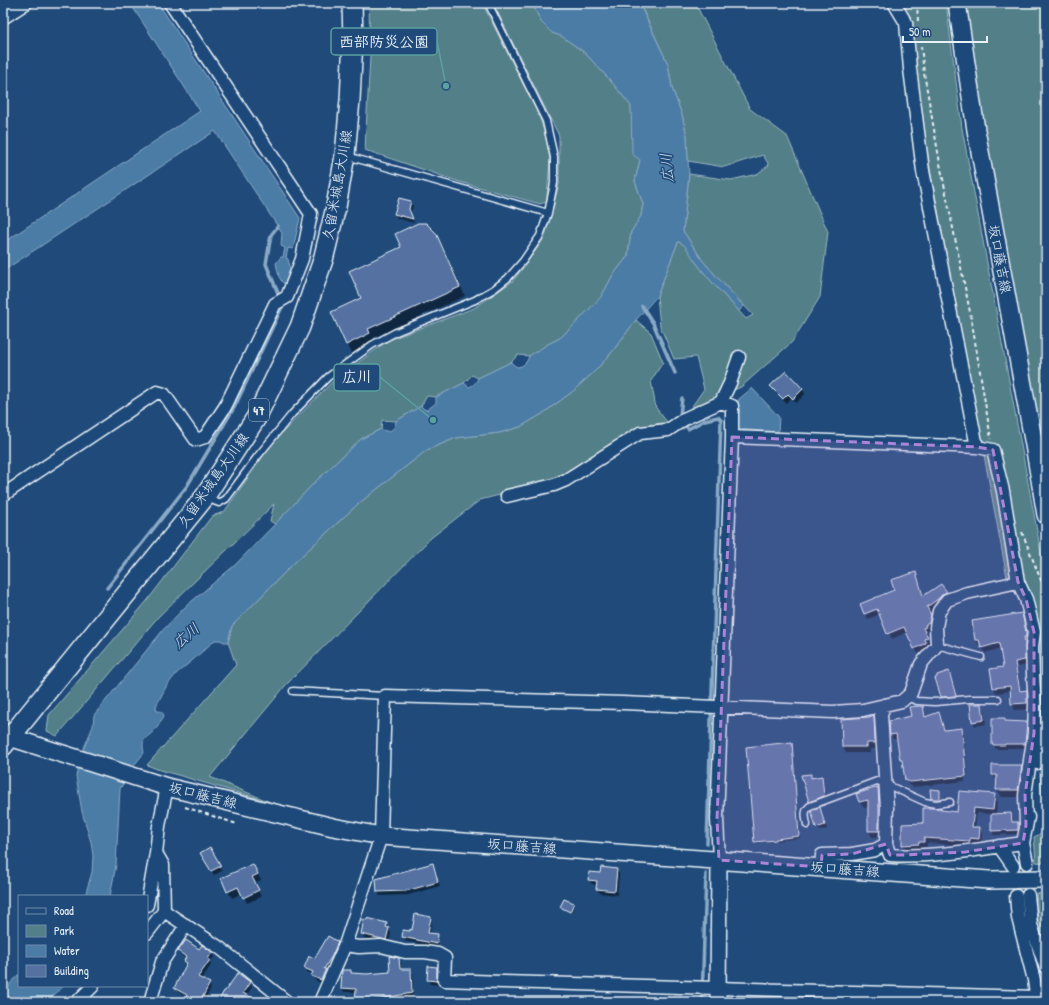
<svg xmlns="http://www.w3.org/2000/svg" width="1049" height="1005" font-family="'Patrick Hand','Klee One',sans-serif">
  <rect width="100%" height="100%" fill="#1f4a7a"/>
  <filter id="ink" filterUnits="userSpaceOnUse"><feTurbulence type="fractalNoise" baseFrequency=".025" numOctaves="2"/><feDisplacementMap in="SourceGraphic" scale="8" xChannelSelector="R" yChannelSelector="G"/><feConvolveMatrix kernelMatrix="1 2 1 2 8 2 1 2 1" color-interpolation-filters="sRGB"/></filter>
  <g filter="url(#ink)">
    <!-- green -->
    <path fill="#527f88" stroke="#9db8c0" d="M369 3H482L539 115 546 138 550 160 547 196 546 202 540 204 460 182 365 150 370 57Z
      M493 3H532L541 22 552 33 561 36 584 52 610 80 631 106 632 123 640 160 635 181 643 204 641 216 631 232 628 256 613 275 601 297 572 327 560 338 548 344 529 356 518 355 511 362 478 378 472 375 464 383 436 397 427 396 421 406 396 421 382 420 381 429 361 439 314 483 275 524 270 521 274 504 158 617 57 736 47 731 49 715 147 601 212 516 224 512 273 442 333 381 389 340 474 308 513 281 544 239 559 184V136Z
      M649 3H695L750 109 787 136 828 232 820 297 792 342 741 387 690 409 704 389 696 357 674 359 660 326 657 296 678 242C687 243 692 258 698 265 712 284 730 301 746 319L753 315 716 276 703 261 683 231 689 174 731 180 757 174 769 165 763 155 724 167 688 161 687 136 682 115 672 88 668 64 640 4 650 5Z
      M904 3H946L962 128 1046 579V707L1040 728 1035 660 1040 638 1024 581 1007 577 931 174 905 14Z
      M964 3H1046V469L978 104Z
      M636 320 651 333 663 362 651 381 656 408 667 422 640 427 561 479 480 500 432 537 285 686 277 696 210 777 270 802 157 769 147 765 236 665 228 642 232 626 295 562 358 504 427 450 456 438 499 433 520 427 542 414 572 392 596 370 612 352Z
      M1046 745V863L1036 862 1034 837 1044 832 1040 773Z
      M1036 893 1046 895V941L1038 919Z"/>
    <!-- water -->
    <path fill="#4c7ba5" stroke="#8aaac6" d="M130 3H158L300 218 293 249 288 248 286 258 288 259 290 267 287 282 283 283 279 277 276 263 281 257H283L285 248 281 246 282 233 215 131 3 271V243L200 111Z
      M532 3H639L668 64 672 88 682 115 687 136 688 160 689 174 683 231 703 261 716 276 744 306 739 311C723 294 706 277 693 258 689 252 685 243 678 242L657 296 636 320 612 352 596 370 572 392 542 414 520 427 499 433 456 438 427 450 358 504 295 562 232 626 228 642H224L220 640H215L194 659 177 673 167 685 156 706 157 711C161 711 163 712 164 716 161 720 159 726 155 730 145 740 141 737 144 753L135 764 120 789 116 865 110 896H85L92 872 93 856 91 842 82 812 76 776 84 748 93 726 94 715 163 630 185 607 235 565 275 524 314 483 361 439 381 429C389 434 395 430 396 421L421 406 424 409 427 410 436 403V397L464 383 469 387C474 385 476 383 478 378L511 362 514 365 517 367 522 366 527 361 529 356 548 344 560 338 572 327 601 297 613 275 628 256 631 232 641 216 643 204 635 181 640 160 632 154 631 106 610 80 584 52 561 36 552 33 541 22Z
      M752 388 779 417 778 432 737 429 738 400Z
      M19 974V986H64L46 1002H3V999L10 984Z"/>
    <!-- shadow -->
    <path fill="#0007" d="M410 202 413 206 410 214 414 223 397 218 395 214Z
      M441 243 465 296 373 338 375 343 352 353 347 344 363 299 403 248Z
      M786 372 803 390 805 394 796 403 791 398 786 403 774 390 771 386Z
      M915 573 918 579 924 597 941 585 949 598 941 605 929 613 933 622 932 629 927 631 928 633 926 634 930 644 927 645 929 649 918 654 907 632 892 639 880 614 868 619 866 614 882 608 895 591Z
      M1021 614 1024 619 1029 639V642H1026L1028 649V665L1017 667 1021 692 1026 691 1029 697 1030 709 1015 710 1012 704 1011 691 997 693 993 688 1004 667 1001 648 985 653 981 645 979 646 976 640 973 622Z
      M949 673 951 677 958 700 944 701 942 697Z
      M981 705 984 709 986 724 975 726 973 721Z
      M922 707 925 712 926 717 939 713 941 718 945 731 961 729 964 734 968 780 963 733H961L965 781 913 787 909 785 906 780 904 765 901 760 898 739H893L891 735 912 717Z
      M873 716 877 723 878 749H870V753H846L843 747 842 720 869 718Z
      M1005 719 1007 722 1026 723 1029 727 1027 748H1007V749H996L993 745Z
      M792 744 800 838 756 843 755 841Z
      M993 766H1021L1025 773 1022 797H1001L997 790 998 783 993 775Z
      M810 775 812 779 821 777 823 781 826 799 811 805 809 801Z
      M878 788 881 794 882 837H872L869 831V807L864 808 860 802 858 794Z
      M939 791 940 793 941 800H933L932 798Z
      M994 795 997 800 996 815 1011 814 1013 818V823H1018L1020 827V834L994 835 992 831V814L977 813 975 828H979L982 834 981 844 973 843V846L927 843V847H922V849L906 850 903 844 924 824 942 812 958 813Z
      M819 808 822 813 827 829 820 831 817 827Z
      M210 849 222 871 214 875 201 853Z
      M433 864 435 869 440 886 408 895 380 896 378 892 377 879Z
      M617 870 619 874 617 895 600 893 597 889 598 885 592 884 589 880 601 874Z
      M256 871 261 880 255 883 261 897 247 903 242 893 232 898 228 891Z
      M573 904 574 906 572 912 562 907Z
      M430 918 432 922 430 934 437 935 439 939 438 947 405 941 403 937 413 931Z
      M386 924 391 933 389 944 364 938 362 934Z
      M337 943 340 947 334 961 327 972 328 974 323 984 315 980 312 976 313 974 307 972 305 968Z
      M202 946 212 953 214 957 210 962 211 965 201 980 209 984 211 988 204 1002H186L187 997 177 991 175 988 187 964 185 961 186 959 181 955 179 951H199Z
      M399 959 401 963V970H410L413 974V997L388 1002H356L357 992H344L342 988 351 971 352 974 367 975 391 973Z
      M436 968 439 973V985L430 984 428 980Z
      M249 982 252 987 246 996 258 1002H219Z"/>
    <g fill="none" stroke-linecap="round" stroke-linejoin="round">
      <!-- stream -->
      <path stroke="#8aaac6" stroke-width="3.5" d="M278 293 266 264 271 235 278 226
        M642 306 653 323 675 373
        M682 398 680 415 688 429 705 420 718 417 721 420 707 843
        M107 588 187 486 235 406 282 307
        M702 1002 706 874"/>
    </g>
    <!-- building -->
    <path fill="#5471a2" stroke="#e8f1f8" d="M399 198 411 201 409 209 413 219 394 214Z
      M418 223H426L436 233 460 287 368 329 370 333 346 345 331 312 361 298 349 271 401 247 395 234Z
      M786 371 803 389 793 399 788 394 783 399 770 386Z
      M916 572 923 596 941 584 947 592 944 593 938 599 927 607 931 615 929 623 925 625 926 627 923 628 928 637 924 639 926 643 914 649 904 627 887 634 877 609 864 614 860 604 894 590 891 580Z
      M1022 613 1026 632V637H1024L1025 642V660L1015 662 1020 691 1027 690V703L1011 704 1010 686 993 688 990 669 1003 667 999 643 981 648 979 640H975L972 621Z
      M949 671 956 696 941 697 935 678 937 677V675Z
      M970 704H982L984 720 972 722Z
      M918 706H923L925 717 939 712 944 730 962 728 966 776 910 782 905 780 902 760H900L896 734 890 735 889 721 911 716 909 707Z
      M874 715 875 743H867V747H842L841 719 869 717Z
      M992 718H1005V721L1027 722 1025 744H1005V745H992Z
      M792 742 799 836 776 839V840L754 842 746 747Z
      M992 765H1022L1018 790H996L997 775H992Z
      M811 774V778L822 776 824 796 809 802 801 775Z
      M878 787 879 808V831H868V800L859 802 856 794Z
      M930 789 940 790V799H931Z
      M959 791 995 794 993 810 974 808 972 827H980L979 839 970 838V841L924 838V842H919V844L902 845V824L923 823V808H941V810L957 812Z
      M820 807 825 825 816 828 811 811Z
      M1011 813 1012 822H1018V830L991 831V814Z
      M210 847 221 866 211 871 200 853Z
      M433 863 438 882 406 891 377 892 376 879Z
      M253 864 258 874 252 877 259 890 243 898 238 887 227 892 221 878Z
      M601 867 617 869 615 891 596 889 597 881 588 880 589 872 600 873Z
      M564 899 574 903 570 912 560 907Z
      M415 914 431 917 428 933 438 934 437 944 402 937 403 930 410 931V929L412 930Z
      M367 918 387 923 386 927 389 928 386 940 361 934 364 919 367 920Z
      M328 936 338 942 332 956 324 969H326L321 980 311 976 313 972 304 968 309 956 315 958Z
      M186 940 199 949 202 945 212 952 208 959 210 960 198 977 210 983 200 1002H185L187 995 174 988 187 963 184 961 186 957 178 951Z
      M389 956 399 958 400 969H411L412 993 374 1000V1002H355L356 989 341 988 342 970H351V973L367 974 390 972Z
      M428 966 437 967V981L427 980Z
      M238 973 250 982 243 993 260 1002H218L224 991H225Z"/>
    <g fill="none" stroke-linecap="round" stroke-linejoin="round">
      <!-- service casing -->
      <g stroke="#e8f1f8" stroke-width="9">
        <path id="service" d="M347 156 548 213
          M206 498 219 503 226 499 257 457 292 414 328 377 372 345 396 332 475 300 494 289 508 278 523 261 540 236 548 213 554 183V157L546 121 488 3
          M937 645 981 657
          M293 691 385 696
          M906 697 917 701 935 702 969 699H998
          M807 825C806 818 803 811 810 806L877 781 881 782 925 802 936 804 950 802"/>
      </g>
      <!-- minor casing -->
      <g stroke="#e8f1f8" stroke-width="15">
        <path id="minor" d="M3 18 26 3
          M721 402 732 406V437
          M977 447 993 450 1003 491 1018 582 1026 599 1034 632 1032 647 1033 675 1035 703 1034 733 1025 795 1026 825
          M3 495 157 392 164 394 196 440 205 437 225 407 275 304 287 297 302 259 311 214 170 3
          M507 496 554 485 566 480 640 433 668 430 686 418 721 402 730 383 739 357
          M884 705 881 715 887 808 886 844 890 855C934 858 979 849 1023 843
          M1037 763 1046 728
          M999 846 1013 866
          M719 860 717 819 732 437 977 447 923 171 910 69 906 23 894 3
          M1027 863 1023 843 1028 817
          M821 867 822 855 852 854 875 850 886 844
          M1028 895 1031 925 1046 968
          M1016 896 1018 918 1034 980 1037 1002
          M147 905 156 853 159 826 167 787
          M164 911 220 948 287 1002
          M147 933 164 911 163 865 156 853
          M345 945 359 947 381 946 405 952H425L438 954 445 958 444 980 503 982 1036 997
          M77 1002 93 986
          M151 1002 152 995 162 962 186 925
          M320 1002 345 945 381 836 385 696 623 703 833 712 863 710 902 701 911 693 921 664 937 645 936 627 939 611 947 600 967 593 1018 582"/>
      </g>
      <!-- tertiary casing -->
      <g stroke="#e8f1f8" stroke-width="18">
        <path id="tertiary" d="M718 1002 719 860"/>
      </g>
      <!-- secondary casing -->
      <g stroke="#e8f1f8" stroke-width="20">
        <path id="secondary" d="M957 3 976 130 1034 445 1046 515
          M3 735 167 787 333 827 381 836 989 880 1046 879"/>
      </g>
      <!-- primary casing -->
      <g stroke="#e8f1f8" stroke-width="22">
        <path id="primary" d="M3 746 204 498 256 418 300 327 323 260 336 207 345 155 350 100 353 39 352 3"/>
      </g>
      <!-- path -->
      <path stroke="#e8f1f8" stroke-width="2" stroke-dasharray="4 3" stroke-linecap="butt" d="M917 3 918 21
        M921 46 924 73 941 169 971 317 991 439
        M1022 532 1046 593
        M185 807 237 824"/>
      <!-- service -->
      <use href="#service" stroke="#1f4a7a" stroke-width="6"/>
      <!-- minor -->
      <use href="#minor" stroke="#1f4a7a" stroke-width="12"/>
      <!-- tertiary -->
      <use href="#tertiary" stroke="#1f4a7a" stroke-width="15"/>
      <!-- secondary -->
      <use href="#secondary" stroke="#1f4a7a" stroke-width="17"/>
      <!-- primary -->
      <use href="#primary" stroke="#1f4a7a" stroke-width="19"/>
    </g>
  </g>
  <!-- marked area -->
  <path fill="#ac85d9" fill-opacity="0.2" stroke="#ac85d9" stroke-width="3" stroke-dasharray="8 5" stroke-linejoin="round" d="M732 437 977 447 993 450 1018 582 1026 599 1034 632V733L1025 795 1026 825 1023 843 965 852 902 855H890L886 844 852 854 822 855 821 867 719 860 717 819Z"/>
  <g text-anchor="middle" stroke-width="3" stroke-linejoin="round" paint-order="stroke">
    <!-- shield labels -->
    <rect fill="#1f4a7a" stroke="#acbfd2" stroke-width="1" x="249" y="399" width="20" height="22" rx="3"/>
    <g font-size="13" font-weight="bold" fill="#e8f1f8">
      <text x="259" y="415">47</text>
    </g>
    <!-- street labels -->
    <g font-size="14" fill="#e8f1f8" stroke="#1f4a7a">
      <text transform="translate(337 185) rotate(-80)" y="5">久留米城島大川線</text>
      <text transform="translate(1000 259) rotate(79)" y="5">坂口藤吉線</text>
      <text transform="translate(213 480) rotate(-55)" y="5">久留米城島大川線</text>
      <text transform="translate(203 795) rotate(14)" y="5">坂口藤吉線</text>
      <text transform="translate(522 846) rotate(4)" y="5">坂口藤吉線</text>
      <text transform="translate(845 869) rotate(4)" y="5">坂口藤吉線</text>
    </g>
    <!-- water labels -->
    <g font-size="15" font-style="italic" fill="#d1dfec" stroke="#1f4a7a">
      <text transform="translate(667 168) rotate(-95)" y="5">広川</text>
      <text transform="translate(186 636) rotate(-41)" y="5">広川</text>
    </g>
  </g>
  <!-- callouts -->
  <path fill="none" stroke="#5ba19e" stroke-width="1.5" d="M446 86L437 41M433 420L380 377"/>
  <g fill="#5ba19e" stroke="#1f4a7a" stroke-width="1.5">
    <circle cx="446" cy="86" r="4"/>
    <circle cx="433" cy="420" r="4"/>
  </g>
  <g fill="#1f4a7a" stroke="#5ba19e" stroke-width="1.5">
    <rect x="331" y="28" width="106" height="27" rx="4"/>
    <rect x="334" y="364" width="46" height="27" rx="4"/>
  </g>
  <g font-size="15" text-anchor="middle" font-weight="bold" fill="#e8f1f8">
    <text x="384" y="47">西部防災公園</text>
    <text x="357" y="382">広川</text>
  </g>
  <!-- margin -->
  <rect width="1049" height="1005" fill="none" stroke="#1f4a7a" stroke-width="16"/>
  <rect x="8" y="8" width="1033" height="989" fill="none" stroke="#e8f1f8" stroke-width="1.5" filter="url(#ink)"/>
  <!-- legend -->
  <rect x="18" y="895" width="130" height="92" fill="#1f4a7a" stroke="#6f8dac"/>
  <rect x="26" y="908" width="20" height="6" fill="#1f4a7a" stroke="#6f8dac"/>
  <text x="54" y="915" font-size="12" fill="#e8f1f8">Road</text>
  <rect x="26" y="925" width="20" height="12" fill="#527f88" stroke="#6f8dac"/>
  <text x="54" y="935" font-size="12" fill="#e8f1f8">Park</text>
  <rect x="26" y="945" width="20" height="12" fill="#4c7ba5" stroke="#6f8dac"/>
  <text x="54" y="955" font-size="12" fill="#e8f1f8">Water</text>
  <rect x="26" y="965" width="20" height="12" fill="#5471a2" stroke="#6f8dac"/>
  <text x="54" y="975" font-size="12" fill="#e8f1f8">Building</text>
  <!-- scale -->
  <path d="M903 36v6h84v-6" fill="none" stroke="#e8f1f8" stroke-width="2"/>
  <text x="909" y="36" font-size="12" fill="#e8f1f8" stroke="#1f4a7a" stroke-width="3" paint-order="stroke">50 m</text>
</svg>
